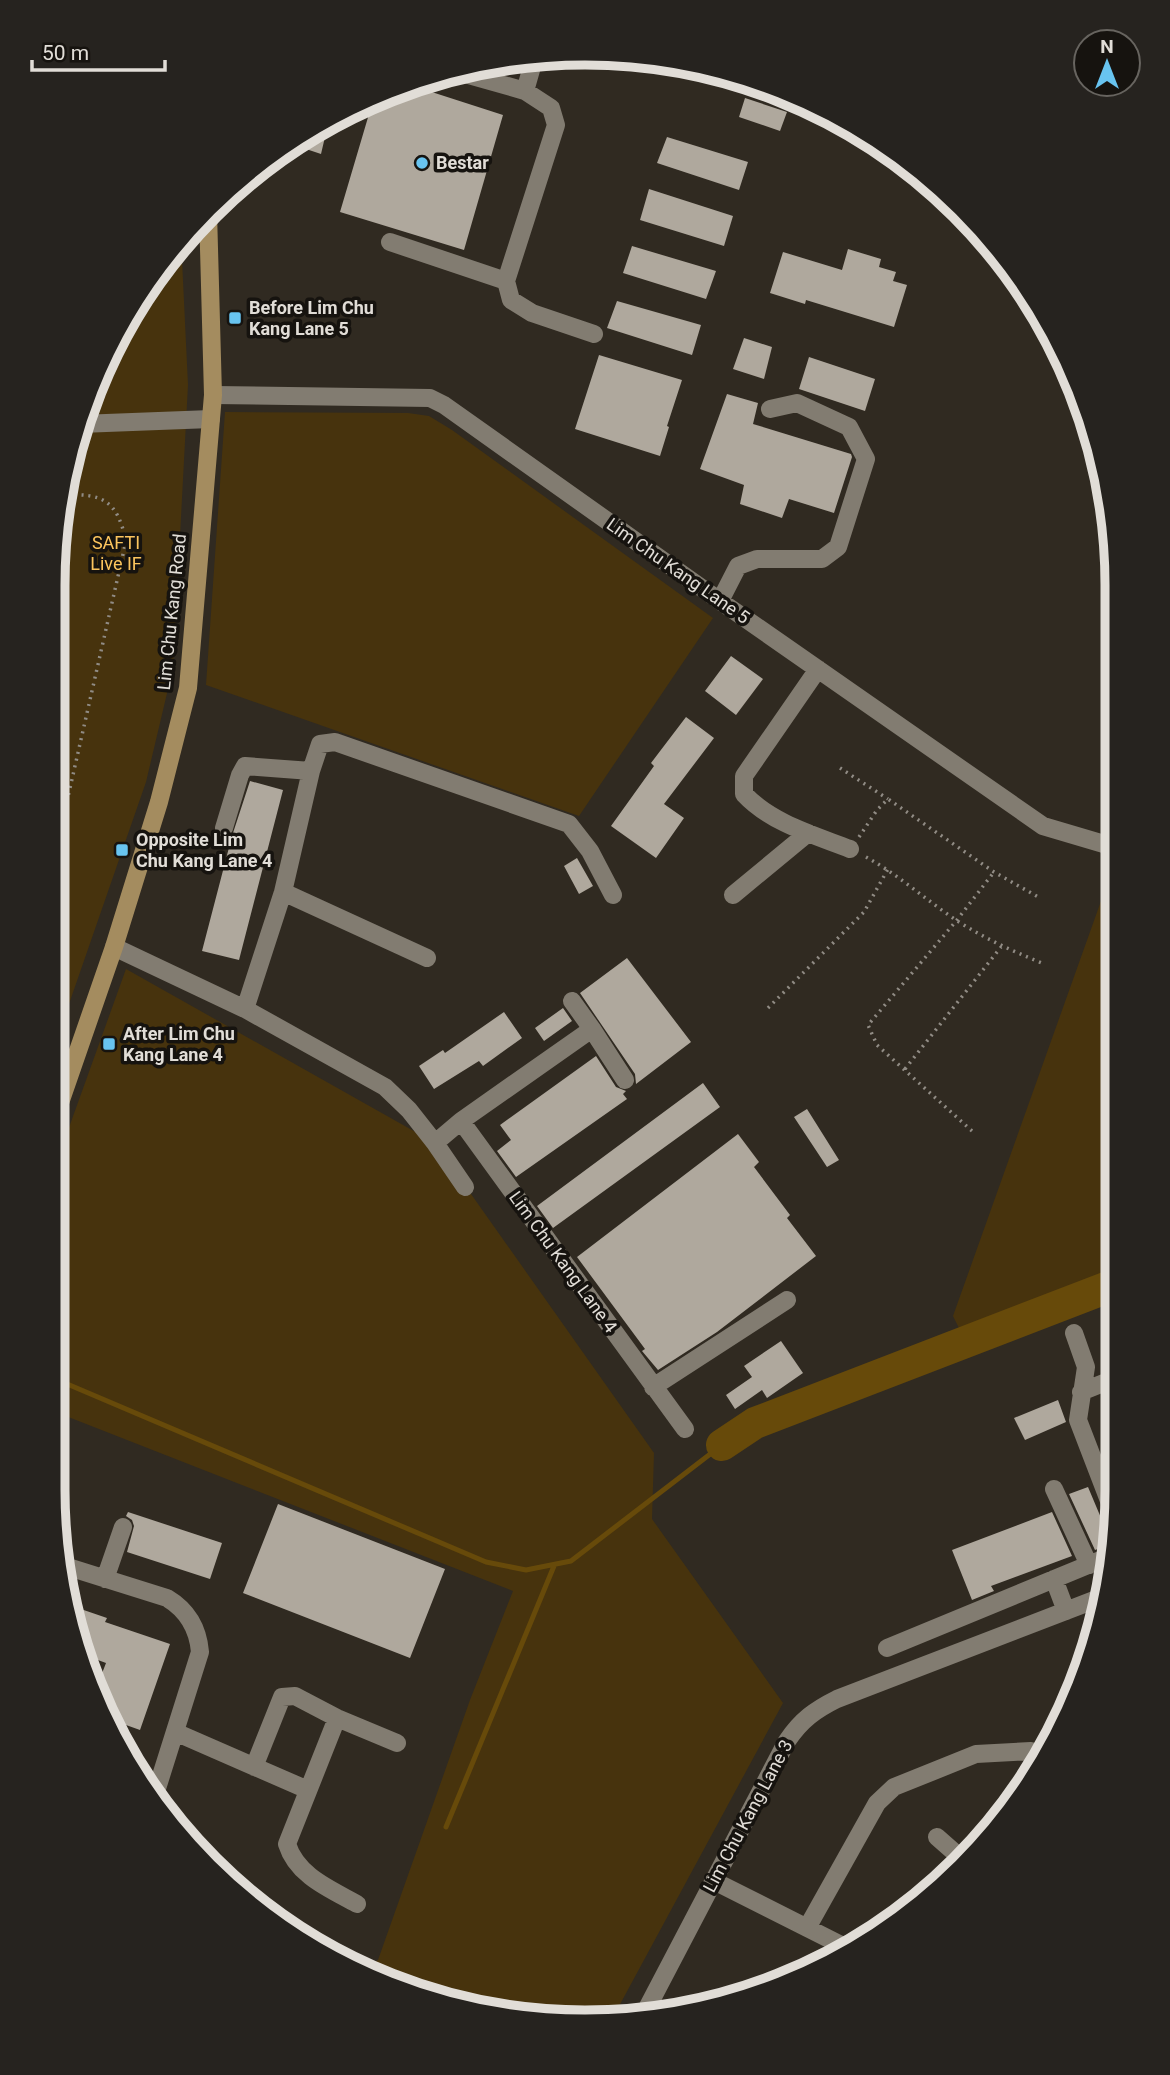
<svg xmlns="http://www.w3.org/2000/svg" width="1170" height="2075" font-family="Roboto,sans-serif">
  <rect width="100%" height="100%" fill="#302a21"/>
  <!-- green -->
  <path fill="#47330d" d="M181 239 188 385 173 668 146 782 53 1050 54 551 71 447 124 318Z
    M225 412 408 413 429 416 452 430 713 618 579 816 206 685Z
    M1114 872 1116 1270 959 1328 953 1316 1111 873Z
    M126 969 435 1143 654 1453 652 1519 783 1703 611 2021 447 2004 367 1968 378 1960 470 1700 513 1591 53 1411V1172Z"/>
  <g fill="none" stroke-linecap="round" stroke-linejoin="round">
    <!-- stream -->
    <path stroke="#674a0a" stroke-width="5" d="M53 1378 486 1562 526 1570 571 1561 722 1445
      M446 1827 554 1566"/>
    <!-- river -->
    <path stroke="#674a0a" stroke-width="32" d="M722 1445 755 1423 1116 1284"/>
  </g>
  <!-- building -->
  <path fill="#afa89d" d="M410 85 503 115 464 250 340 212 369 114 349 108Z
    M745 98 787 112 780 131 739 117Z
    M329 120 321 154 291 144 295 142Z
    M667 137 748 162 739 190 657 163Z
    M649 189 733 216 724 246 640 220Z
    M632 246 716 271 706 299 623 273Z
    M848 249 881 259 879 267 896 272 893 281 907 285 894 327 806 300 805 304 770 293 783 252 842 270Z
    M617 301 701 325 692 355 607 328Z
    M744 338 772 347 764 379 733 369Z
    M599 355 682 380 667 426 669 427 660 456 575 429Z
    M809 357 875 379 865 411 799 389Z
    M727 394 758 403 753 424 851 454 852 457 834 513 789 499 782 518 740 504 744 485 700 469Z
    M731 656 763 679 736 715 705 691Z
    M686 717 714 738 664 804 684 818 656 858 611 826 654 766 651 763Z
    M250 781 283 790 239 960 202 951 232 836Z
    M577 858 593 886 579 894 564 866Z
    M627 958 691 1042 636 1084 635 1074 580 993Z
    M563 1008 572 1021 544 1041 535 1028Z
    M504 1012 522 1038 483 1066 479 1061 434 1089 419 1066 443 1050 445 1053Z
    M596 1056 616 1087 626 1091 623 1094 627 1099 516 1177 497 1151 511 1140 500 1125Z
    M703 1083 720 1107 553 1228 537 1206Z
    M807 1109 839 1160 827 1167 794 1117Z
    M738 1134 759 1162 754 1167 790 1215 787 1218 816 1256 717 1332 658 1370 642 1351 645 1349 577 1257Z
    M781 1341 803 1373 767 1398 762 1390 735 1409 726 1395 752 1377 744 1366Z
    M1058 1400 1066 1422 1025 1440 1014 1418Z
    M1088 1487 1112 1544 1095 1550 1069 1494Z
    M278 1504 445 1569 410 1658 243 1593Z
    M128 1512 222 1543 210 1579 127 1552 134 1526 132 1520 126 1516Z
    M1052 1512 1072 1556 991 1586 994 1591 972 1600 952 1550Z
    M72 1606 107 1618 105 1622 170 1644 140 1730 112 1720 96 1689 106 1663 79 1653Z"/>
  <g fill="none" stroke-linecap="round" stroke-linejoin="round">
    <!-- path -->
    <path stroke="#918c85" stroke-width="3.5" stroke-dasharray="2 5" stroke-linecap="butt" d="M840 768 888 799
      M859 837 877 810 888 799 994 872 1040 898
      M866 857C899 875 927 901 959 922 986 939 1012 951 1042 963
      M53 863 126 541C117 501 104 493 63 495
      M768 1008 864 912 888 869
      M905 1069 1001 947
      M972 1131 877 1045 868 1025 957 920 994 872"/>
    <!-- minor -->
    <path stroke="#827c71" stroke-width="18" d="M451 70 525 91 551 108 556 125 506 281 511 300 532 313 594 334
      M525 91 535 56
      M390 242 506 281
      M213 395 430 398 444 405 720 601 1043 826 1114 847
      M80 424 211 419
      M720 601 738 566 757 559H822L838 547 866 459 849 427 797 403 770 409
      M818 669 744 776V794C771 823 814 835 850 849
      M224 828 240 775 245 766 311 771
      M283 892 427 958
      M733 895 808 833
      M114 947 245 1009 385 1087 409 1110 435 1143 465 1187
      M572 1001 592 1029
      M245 1009 283 892 311 771 320 744 335 742 569 824 590 851 613 895
      M461 1121 592 1029 625 1080
      M435 1143 461 1121 685 1429
      M1074 1333 1086 1367 1078 1420 1116 1519
      M653 1387 787 1300
      M1081 1392 1116 1378
      M1054 1489 1089 1565
      M65 1566 167 1598C187 1610 198 1628 200 1652L154 1798
      M105 1579 123 1527
      M1054 1579 1066 1611
      M887 1648 1110 1556
      M337 1718 287 1844C297 1876 330 1889 357 1904
      M175 1732 308 1790
      M254 1767 282 1697 295 1696 337 1718 397 1743
      M937 1837 962 1859
      M714 1881 845 1947
      M807 1928 877 1803 894 1787 976 1754 1031 1751 1036 1768
      M643 2016 787 1741C801 1720 815 1710 837 1699L1102 1597"/>
    <!-- major -->
    <path stroke="#a48c5f" stroke-width="18" d="M53 1123 114 947 159 802 188 688 213 395 208 212"/>
  </g>
  <!-- markers -->
  <g fill="#68c4f0" stroke="#16130f" stroke-width="2.5">
    <circle cx="422" cy="163" r="7"/>
    <rect x="228" y="311" width="14" height="14" rx="3.5"/>
    <rect x="115" y="843" width="14" height="14" rx="3.5"/>
    <rect x="102" y="1037" width="14" height="14" rx="3.5"/>
  </g>
  <g text-anchor="middle" stroke-width="7" stroke-linejoin="round" paint-order="stroke">
    <!-- poi labels -->
    <g font-size="18" font-weight="bold" fill="#e1ddd7" stroke="#16130f" text-anchor="start">
      <text x="436" y="169">Bestar</text>
      <text x="249" y="314">Before Lim Chu<tspan x="249" dy="21">Kang Lane 5</tspan></text>
      <text x="136" y="846">Opposite Lim<tspan x="136" dy="21">Chu Kang Lane 4</tspan></text>
      <text x="123" y="1040">After Lim Chu<tspan x="123" dy="21">Kang Lane 4</tspan></text>
    </g>
    <!-- park labels -->
    <g font-size="18" fill="#fcc55e" stroke="#16130f">
      <text x="116" y="549">SAFTI<tspan x="116" dy="21">Live IF</tspan></text>
    </g>
    <!-- street labels -->
    <g font-size="18" fill="#e1ddd7" stroke="#16130f">
      <text transform="translate(678 571) rotate(35)" y="6">Lim Chu Kang Lane 5</text>
      <text transform="translate(172 612) rotate(-84)" y="6">Lim Chu Kang Road</text>
      <text transform="translate(563 1262) rotate(54)" y="6">Lim Chu Kang Lane 4</text>
      <text transform="translate(748 1816) rotate(-62)" y="6">Lim Chu Kang Lane 3</text>
    </g>
  </g>
  <!-- crop -->
  <path d="M0 0H1170V2075H0ZM585 65H585A520 520 0 0 1 1105 585V1490A520 520 0 0 1 585 2010H585A520 520 0 0 1 65 1490V585A520 520 0 0 1 585 65Z" fill="#26231f" fill-rule="evenodd"/>
  <path fill="none" stroke="#e1ddd7" stroke-width="9" d="M585 65H585A520 520 0 0 1 1105 585V1490A520 520 0 0 1 585 2010H585A520 520 0 0 1 65 1490V585A520 520 0 0 1 585 65Z"/>
  <!-- north arrow -->
  <g transform="translate(1107 63)"><circle r="33" fill="#16130f" stroke="#67645f" stroke-width="2"/>
  <path d="M0-5L12 26L0 18L-12 26Z" fill="#68c4f0"/>
  <text y="-10" font-size="19" font-weight="bold" text-anchor="middle" fill="#e1ddd7">N</text>
  </g>
  <!-- scale -->
  <path d="M32 60v10h133v-10" fill="none" stroke="#e1ddd7" stroke-width="3.5"/>
  <text x="42" y="60" font-size="21" fill="#e1ddd7" stroke="#16130f" stroke-width="5" paint-order="stroke">50 m</text>
</svg>
